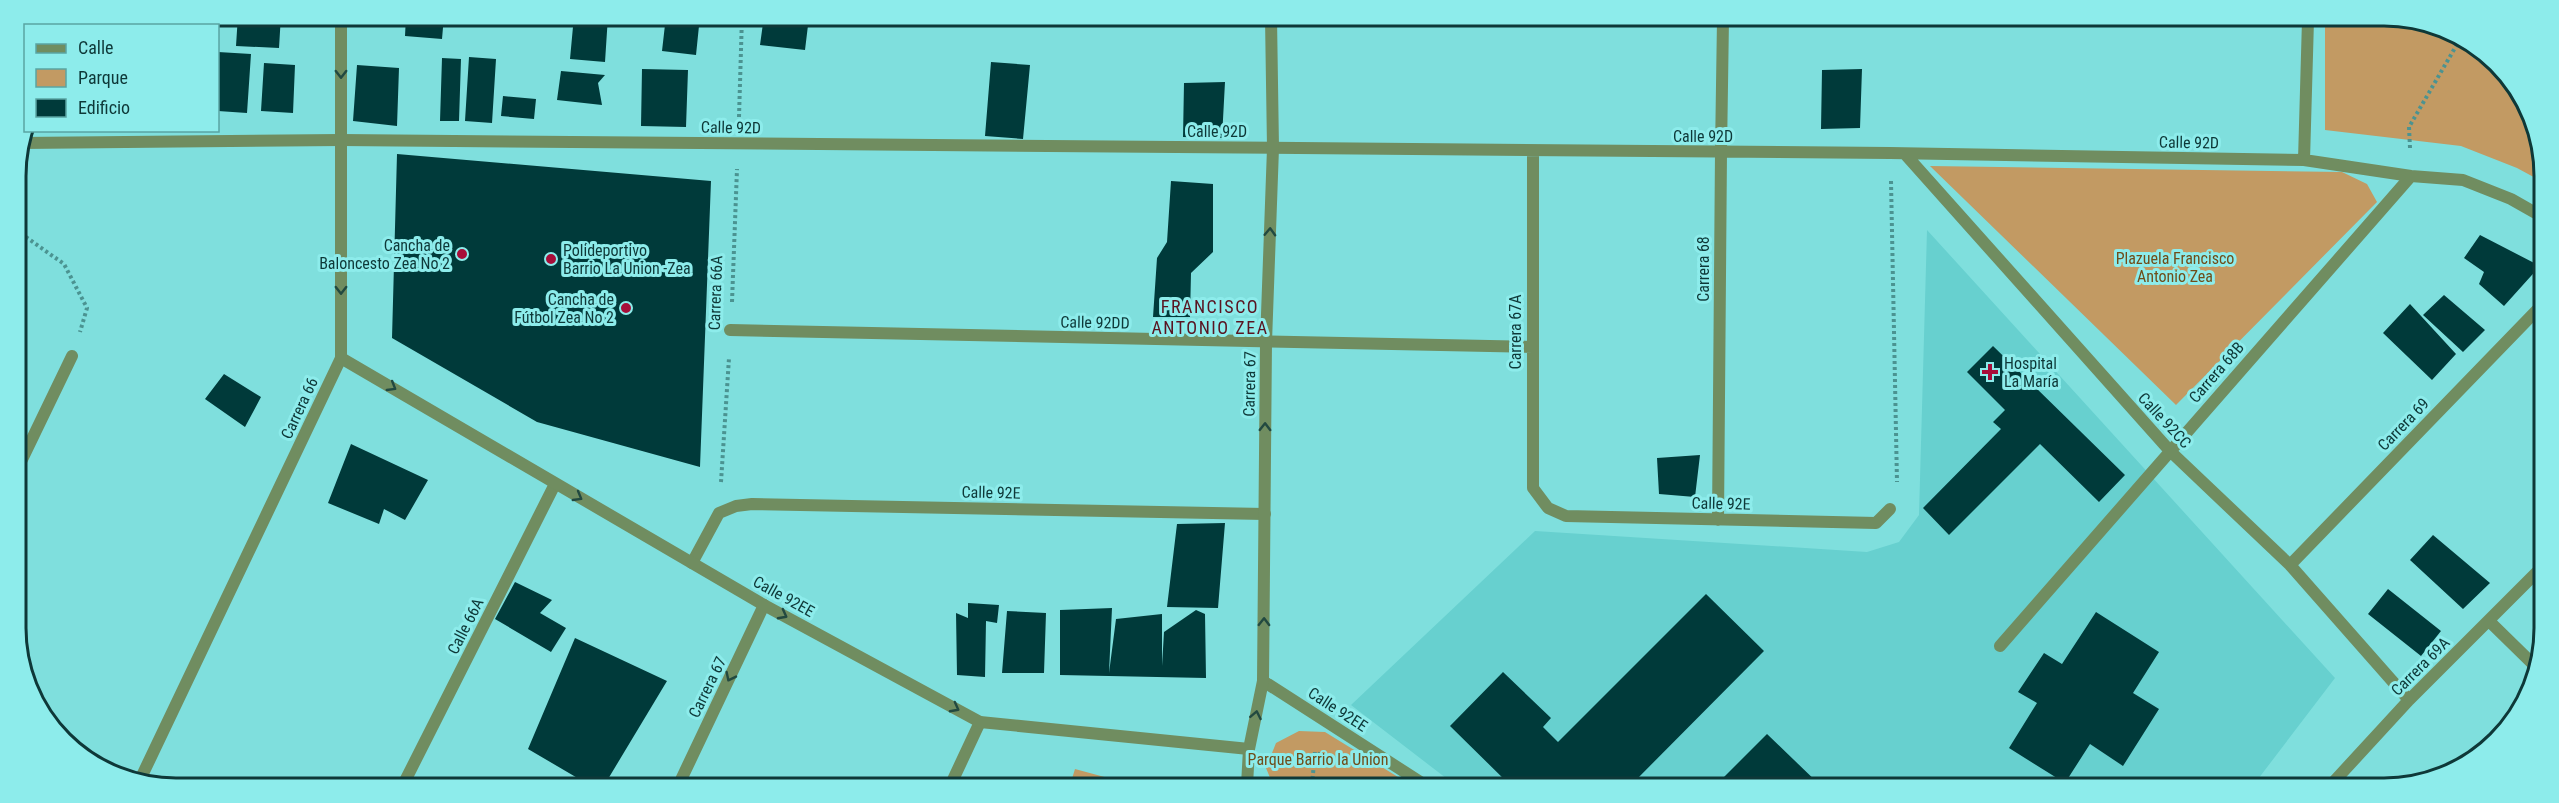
<svg xmlns="http://www.w3.org/2000/svg" width="2559" height="803" font-family="'Roboto Condensed',sans-serif">
  <rect width="100%" height="100%" fill="#7fdfdd"/>
  <!-- built -->
  <path fill="#67d0cf" d="M1927 230 2335 678 2252 787 1455 785 1351 705 1535 531 1867 552 1899 542 1919 515Z"/>
  <!-- green -->
  <path fill="#c29a63" d="M2325 20 2425 21 2504 70 2541 145V181L2517 168 2461 146 2325 130Z
    M1930 166 2342 172 2367 184 2377 202 2176 405Z
    M1299 731 1325 732 1411 785H1273L1266 768 1276 743Z
    M1075 769 1134 785H1070Z"/>
  <!-- building -->
  <path fill="#003a3a" d="M176 15H212L211 26H175Z
    M238 15H281L279 48 236 46Z
    M406 16H444L442 39 405 36Z
    M574 16H608L605 62 570 59Z
    M666 16H700L696 55 662 51Z
    M764 16 809 17 805 50 760 45Z
    M159 18V26H128V24Z
    M218 52 251 54 247 113 218 111Z
    M469 57 496 59 492 123 465 121Z
    M442 58 461 59 459 121H440Z
    M991 62 1030 65 1023 139 985 136Z
    M264 63 295 65 293 113 261 111Z
    M357 65 399 68 397 126 353 121Z
    M642 69 688 70 686 127 641 126Z
    M1862 69 1860 128 1821 129 1822 70Z
    M561 71 605 75 598 83 602 105 557 100Z
    M1225 82 1222 138 1183 137 1184 83Z
    M503 96 536 99 534 119 501 116Z
    M397 154 711 181 700 467 537 422 392 338Z
    M1171 181 1213 184V252L1191 273 1190 317H1153L1157 258 1167 242Z
    M2480 235 2540 266 2504 306 2479 284 2484 272 2464 258Z
    M2444 295 2485 330 2463 352 2423 315Z
    M2410 304 2456 354 2432 380 2383 333Z
    M1993 346 2125 475 2099 502 2040 444 1949 535 1923 508 2001 429 1993 422 2005 410 1967 372Z
    M224 374 261 397 245 427 205 399Z
    M351 444 428 480 405 520 384 509 379 524 328 503Z
    M1700 455 1695 497 1659 494 1657 458Z
    M1225 523 1218 608 1167 607 1177 524Z
    M2433 535 2490 583 2463 609 2410 560Z
    M515 582 552 600 540 613 566 628 551 652 495 619Z
    M2388 589 2441 631 2421 656 2368 614Z
    M1706 594 1764 651 1630 786H1511L1450 726 1503 672 1551 718 1543 727 1558 742Z
    M968 603 999 605 997 623 986 621 985 677 957 675 956 613 968 618Z
    M1112 608 1109 673 1116 619 1162 614V666L1164 632 1196 610 1205 614 1206 678 1060 675V610Z
    M1007 611 1046 613 1044 673H1002Z
    M2096 612 2159 652 2133 693 2159 709 2123 766 2090 744 2065 783 2009 748 2037 703 2018 692 2044 653 2062 664Z
    M575 638 667 681 605 784 586 783 528 749Z
    M1767 734 1821 786H1715Z"/>
  <g fill="none" stroke-linecap="round" stroke-linejoin="round">
    <!-- path -->
    <path stroke="#4b9391" stroke-width="4" stroke-dasharray="3 3" stroke-linecap="butt" d="M739 117 742 16
      M2410 148 2409 127 2459 41
      M1891 181 1897 482
      M16 230 64 264 87 308 80 332
      M732 302 737 169
      M721 482 729 358
      M1312 785 1315 752 1333 762"/>
    <!-- pedestrian -->
    <path stroke="#708d60" stroke-width="12" d="M1721 152 1723 19"/>
    <!-- minor -->
    <path stroke="#708d60" stroke-width="12" d="M21 143 341 140 1890 153 2304 160 2411 176 2463 180 2511 199 2541 216
      M1533 151V488L1548 508 1566 516 1876 523 1890 509
      M1905 154 2170 451 2290 565 2409 700
      M2304 160 2308 20
      M730 330 1532 347
      M17 470 72 356
      M1718 520 1721 152
      M692 563 719 513 736 506 752 504 1265 514
      M2290 565 2540 307
      M2489 621 2538 669
      M2000 646 2411 176
      M1263 681 1425 785
      M139 782 341 358
      M404 783 555 484
      M679 784 764 605
      M951 784 980 722
      M1247 785 1249 749
      M2328 788 2409 700 2539 570"/>
    <!-- tertiary -->
    <path stroke="#708d60" stroke-width="12" d="M341 15V358L764 605 980 722 1249 749 1263 681 1266 342 1273 148 1271 18"/>
  </g>
  <!-- one-way arrows -->
  <defs><path id="oneway-chevron" d="M-2-3.5L2.5 0L-2 3.5" fill="none" stroke-width="1.6" stroke-linecap="round" stroke-linejoin="round" transform="scale(1.5)"/></defs>
  <g stroke="#224940">
    <use href="#oneway-chevron" transform="translate(341 74) rotate(90)"/>
    <use href="#oneway-chevron" transform="translate(1270 232) rotate(-88)"/>
    <use href="#oneway-chevron" transform="translate(341 290) rotate(90)"/>
    <use href="#oneway-chevron" transform="translate(392 387) rotate(31)"/>
    <use href="#oneway-chevron" transform="translate(1265 427) rotate(-89)"/>
    <use href="#oneway-chevron" transform="translate(578 497) rotate(30)"/>
    <use href="#oneway-chevron" transform="translate(783 615) rotate(28)"/>
    <use href="#oneway-chevron" transform="translate(1264 622) rotate(-89)"/>
    <use href="#oneway-chevron" transform="translate(730 677) rotate(116)"/>
    <use href="#oneway-chevron" transform="translate(955 708) rotate(28)"/>
    <use href="#oneway-chevron" transform="translate(1256 715) rotate(-79)"/>
  </g>
  <!-- markers -->
  <g fill="#a70d39" stroke="#8deceb" stroke-width="2">
    <circle cx="462" cy="254" r="6"/>
    <circle cx="551" cy="259" r="6"/>
    <circle cx="626" cy="308" r="6"/>
    <path d="M1987 363h6v6h6v6h-6v6h-6v-6h-6v-6h6z"/>
  </g>
  <g text-anchor="middle" stroke-width="6" stroke-linejoin="round" paint-order="stroke">
    <!-- street labels -->
    <g font-size="16" fill="#0e3838" stroke="#8deceb">
      <text transform="translate(731 127) rotate(1)" y="6">Calle 92D</text>
      <text x="1217" y="137">Calle 92D</text>
      <text x="1703" y="142">Calle 92D</text>
      <text transform="translate(2189 142) rotate(1)" y="6">Calle 92D</text>
      <text transform="translate(1703 269) rotate(-90)" y="6">Carrera 68</text>
      <text transform="translate(715 293) rotate(-88)" y="6">Carrera 66A</text>
      <text transform="translate(1095 322) rotate(1)" y="6">Calle 92DD</text>
      <text transform="translate(1515 332) rotate(-90)" y="6">Carrera 67A</text>
      <text transform="translate(2216 372) rotate(-49)" y="6">Carrera 68B</text>
      <text transform="translate(1249 384) rotate(-89)" y="6">Carrera 67</text>
      <text transform="translate(299 408) rotate(-65)" y="6">Carrera 66</text>
      <text transform="translate(2165 420) rotate(47)" y="6">Calle 92CC</text>
      <text transform="translate(2403 424) rotate(-46)" y="6">Carrera 69</text>
      <text transform="translate(991 492) rotate(1)" y="6">Calle 92E</text>
      <text transform="translate(1721 503) rotate(1)" y="6">Calle 92E</text>
      <text transform="translate(784 596) rotate(29)" y="6">Calle 92EE</text>
      <text transform="translate(465 626) rotate(-63)" y="6">Calle 66A</text>
      <text transform="translate(2420 666) rotate(-45)" y="6">Carrera 69A</text>
      <text transform="translate(707 687) rotate(-64)" y="6">Carrera 67</text>
      <text transform="translate(1338 709) rotate(33)" y="6">Calle 92EE</text>
    </g>
    <!-- poi labels -->
    <g font-size="16" fill="#0e3838" stroke="#8deceb" text-anchor="end">
      <text x="450" y="251">Cancha de<tspan x="450" dy="18">Baloncesto Zea No 2</tspan></text>
      <text x="563" y="256" text-anchor="start">Polideportivo<tspan x="563" dy="18">Barrio La Union -Zea</tspan></text>
      <text x="614" y="305">Cancha de<tspan x="614" dy="18">Fútbol Zea No 2</tspan></text>
      <text x="2004" y="369" text-anchor="start">Hospital<tspan x="2004" dy="18">La María</tspan></text>
    </g>
    <!-- park labels -->
    <g font-size="16" fill="#6f4d1a" stroke="#8deceb">
      <text x="2175" y="264">Plazuela Francisco<tspan x="2175" dy="18">Antonio Zea</tspan></text>
      <text x="1318" y="765">Parque Barrio la Union</text>
    </g>
    <!-- neighbourhood labels -->
    <g font-size="18" letter-spacing="1.5" fill="#591421" stroke="#8deceb">
      <text x="1210" y="313">FRANCISCO<tspan x="1210" dy="21">ANTONIO ZEA</tspan></text>
    </g>
  </g>
  <!-- crop -->
  <path d="M0 0H2559V803H0ZM176 26H2384A150 150 0 0 1 2534 176V628A150 150 0 0 1 2384 778H176A150 150 0 0 1 26 628V176A150 150 0 0 1 176 26Z" fill="#8deceb" fill-rule="evenodd"/>
  <path fill="none" stroke="#0e3838" stroke-width="3" d="M176 26H2384A150 150 0 0 1 2534 176V628A150 150 0 0 1 2384 778H176A150 150 0 0 1 26 628V176A150 150 0 0 1 176 26Z"/>
  <!-- legend -->
  <rect x="24" y="24" width="195" height="108" fill="#8deceb" stroke="#5aa4a3" stroke-width="1.5"/>
  <rect x="36" y="44" width="30" height="9" fill="#708d60" stroke="#5aa4a3" stroke-width="1.5"/>
  <text x="78" y="54" font-size="18" fill="#0e3838">Calle</text>
  <rect x="36" y="69" width="30" height="18" fill="#c29a63" stroke="#5aa4a3" stroke-width="1.5"/>
  <text x="78" y="84" font-size="18" fill="#0e3838">Parque</text>
  <rect x="36" y="99" width="30" height="18" fill="#003a3a" stroke="#5aa4a3" stroke-width="1.5"/>
  <text x="78" y="114" font-size="18" fill="#0e3838">Edificio</text>
</svg>
